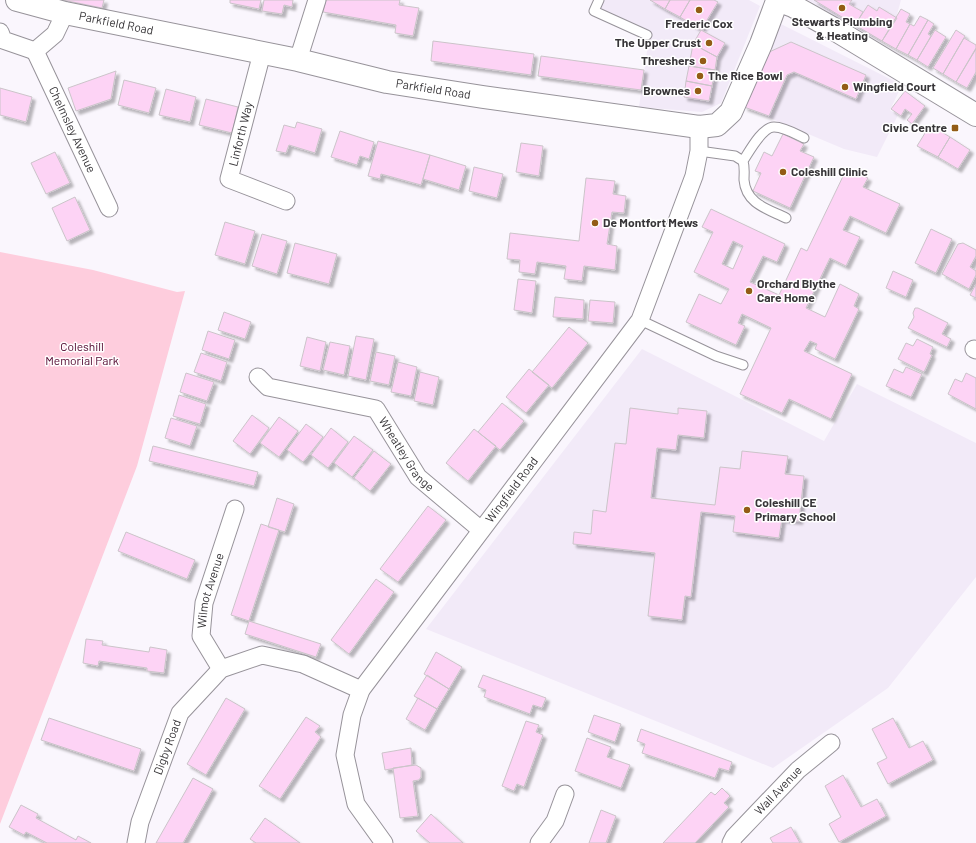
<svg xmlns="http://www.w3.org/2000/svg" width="976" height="843" font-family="Barlow,sans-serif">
  <defs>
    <filter id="shadow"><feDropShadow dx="3.5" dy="3.5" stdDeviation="1" flood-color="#0004"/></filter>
  </defs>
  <rect width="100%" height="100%" fill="#faf6fd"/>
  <!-- built -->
  <path fill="#f2eaf8" d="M604 0H749L760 6 721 103 702 112 639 107 650 30 597 15Z
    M808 0H901L896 18 881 42Z
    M779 23 902 85 890 110 898 115 877 157 844 149 744 107Z
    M642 349 824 441 857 384 976 443V577L888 688 773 768 426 629Z"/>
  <!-- green -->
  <path fill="#fecddd" d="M0 252 93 270 177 292 185 291 137 466 0 824Z"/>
  <!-- building -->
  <path fill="#fdd3f5" stroke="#cbc4c9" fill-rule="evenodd" filter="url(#shadow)" d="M63 0H104L102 8Z
    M230 0H261L259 9 230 3Z
    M264 0H293L292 7 284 5 282 14 262 11Z
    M326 0H400L399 5 419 8 413 36 395 33 396 25 323 12Z
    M650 0H670L665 9Z
    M670 0H690L680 17 665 9Z
    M690 0H714L718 2 701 30 680 17Z
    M814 0H852L849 4 863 12 855 25Z
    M868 5 877 11 879 7 897 18 882 41 855 25Z
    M901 9 910 14 906 22 910 24 896 49 882 41Z
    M920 16 928 20 908 55 896 49 910 24 914 26Z
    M928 20 934 24 928 34 931 36 917 60 908 55Z
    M701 30 725 43 717 57 693 44Z
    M935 30 946 37 928 67 917 60Z
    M956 30 965 36 943 74 933 68Z
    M964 38 976 45V48L956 82 943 74Z
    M433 41 534 54 531 75 431 61Z
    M791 42 866 75 856 99 794 72 787 75 769 116 744 107 767 53Z
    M693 44 717 57 715 70 689 66Z
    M976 49V72L967 88 956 82Z
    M541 56 644 70 641 90 538 76Z
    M689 66 715 70 712 86 686 81Z
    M116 71 111 99 76 111 68 88Z
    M124 80 156 88 149 113 118 105Z
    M686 81 712 86 709 101 684 97Z
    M0 88 32 97 26 122 0 115Z
    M166 89 196 97 190 122 159 115Z
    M905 91 925 106 912 124 907 120 912 114 905 109 901 116 891 109Z
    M206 99 238 107 232 133 199 125Z
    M297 122 322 129 315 153 289 145 286 153 276 151 284 125 295 128Z
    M930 125 950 137 938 157 917 146Z
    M340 131 374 142 369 159 360 156 357 165 331 157Z
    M783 134 804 144 800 151 814 157 790 208 753 191 761 173 755 171 764 152 772 156Z
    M950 137 970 150 958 169 938 157Z
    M378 141 430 155 421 185 381 174 380 179 368 176Z
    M521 143 543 146 539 176 516 172Z
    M55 152 70 183 46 194 31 163Z
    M430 155 466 166 459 190 423 179Z
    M474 167 503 174 497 198 469 191Z
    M847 168 868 178 863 187 900 204 886 233 850 216 843 230 860 237 846 266 830 258 806 308 825 317 840 284 859 294 854 306 859 309 835 359 815 349 817 344 810 341 804 351 852 374 831 419 789 399 782 413 740 394 771 328 742 314 738 323 745 326 736 345 686 322 699 294 721 304 729 289 694 272 713 232 702 227 711 209 785 244 777 262 763 256 750 282 779 295 801 248 807 251ZM733 241 743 246 733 269 722 264Z
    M586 178 615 181 613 194 626 196 624 213 612 212 607 244 617 246 615 270 584 266 582 281 564 279 566 266 537 262 535 274 519 272 520 260 507 259 510 233 579 241Z
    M75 197 90 230 67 241 52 208Z
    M225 222 255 231 245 264 215 255Z
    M931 229 952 239 936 273 915 263Z
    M262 234 287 241 277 274 252 266Z
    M295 243 337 254 329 284 287 273Z
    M963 243 976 250V256L970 267 976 271V275L969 289 942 274 958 244Z
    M893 271 913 280 906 297 886 288Z
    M518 279 536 281 532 313 514 310Z
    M976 284V298L970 295Z
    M555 297 584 300 583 319 553 317Z
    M590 300 615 302 613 323 588 321Z
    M915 308H918L948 323 942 334 951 339 947 347 908 328 914 317 913 313Z
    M224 312 251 322 245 339 218 330Z
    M569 327 588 343 552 388 532 372Z
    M208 331 235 340 229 359 202 350Z
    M356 336 374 339 366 380 348 376Z
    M307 337 326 342 320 371 300 366Z
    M917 339 933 347 930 354 932 355 924 372 898 359 906 343 913 346Z
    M330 342 350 346 344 375 323 370Z
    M376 352 395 356 389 385 370 381Z
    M201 353 227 362 221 381 194 372Z
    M398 362 417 367 411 396 391 392Z
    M906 367 922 374 911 397 886 386 894 369 903 373Z
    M529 369 549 385 526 413 506 397Z
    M420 372 439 377 433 405 414 401Z
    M186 373 214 382 207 401 180 392Z
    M966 373 976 378V409L948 394 955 379 962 382Z
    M179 395 206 404 200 424 173 416Z
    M502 403 524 421 500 450 478 432Z
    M630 408 678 414V408L707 411 704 438 678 435 676 450 657 448 651 498 715 505 720 467 740 469 742 451 788 456 785 474 804 476 799 521 782 519 779 538 733 532 735 516 701 512 691 597 685 596 682 620 648 616 655 553 573 544 574 532 591 534 593 510 606 512 615 443 626 444Z
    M252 415 269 428 250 454 233 441Z
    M279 417 298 431 279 457 260 443Z
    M171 418 197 426 190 446 165 438Z
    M306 424 323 437 303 462 287 450Z
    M331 428 348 442 328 468 311 455Z
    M474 429 496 446 468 481 446 463Z
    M354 436 373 450 352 477 334 463Z
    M153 446 258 472 254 486 149 461Z
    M374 451 391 464 370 491 354 478Z
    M277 498 294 504 285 532 268 527Z
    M428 506 446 520 398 582 380 569Z
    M261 524 279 530 249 621 231 615Z
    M126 532 195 560 187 579 118 551Z
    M376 579 394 592 349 654 331 640Z
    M249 621 321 644 316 657 245 634Z
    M86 639 103 641 102 645 149 652 150 647 167 650 164 673 147 671V668L99 661 98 666 83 663Z
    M436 652 462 667 449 689 424 674Z
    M427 675 449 689 437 709 414 696Z
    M483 675 546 698 542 708 533 705 530 714 484 697 486 690 478 687Z
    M226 698 245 709 206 775 187 764Z
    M418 698 437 709 425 730 406 719Z
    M594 715 621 724 615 742 588 732Z
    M306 717 320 726 315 732 321 737 280 799 259 786Z
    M49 718 141 749 134 771 41 740Z
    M893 718 909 748 923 741 933 760 888 784 877 763 887 758 872 729Z
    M526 721 539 725 536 732 543 735 524 787 517 784 514 791 502 786Z
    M641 729 732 762 729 771 719 768 715 778 642 753 645 744 637 741Z
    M587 738 611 747 607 757 630 765 621 788 575 771Z
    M411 748 412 765 385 770 382 753Z
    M416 765 421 768V777L419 780 413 781 418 816 400 818 393 768Z
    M843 775 861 807 877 799 886 816 839 842 829 824 841 817 825 786Z
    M193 778 213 789 183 843H156Z
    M722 788 730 796 724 803 729 807 695 843H663L711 792 715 795Z
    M21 805 38 814 36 818 76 840 78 836 91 843H47L26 832 24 835 9 827Z
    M601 810 616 816 606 843H589Z
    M431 814 463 843H430L416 831Z
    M265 818 300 843H256L250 839Z
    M791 827 800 843H773L770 838Z"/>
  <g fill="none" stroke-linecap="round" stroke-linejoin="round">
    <!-- lane casing -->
    <g stroke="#97939a" stroke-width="11">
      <path id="lane" d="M599 0 594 11 647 35
        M699 151 735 156 743 161C745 168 744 173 744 180 746 204 768 209 786 218
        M743 161C749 152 762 127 774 127 784 127 796 134 804 138
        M640 320 716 356 743 365"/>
    </g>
    <!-- street casing -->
    <g stroke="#97939a" stroke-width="19">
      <g id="street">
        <path d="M0 32 3 40 35 51 55 34 65 13"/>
        <path id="s1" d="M35 51 109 208"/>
        <path d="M262 53 229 179 286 201"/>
        <path d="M298 60 317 0"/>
        <path d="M974 349 976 350"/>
        <path id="s2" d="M258 377 268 387 376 409 418 477 481 530"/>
        <path id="s3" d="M221 669 201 636 204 603 235 509"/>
        <path id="s4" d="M136 843 140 822 180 713 221 669 262 655 303 664 361 690"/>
        <path id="s5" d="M384 843 356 804 345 755 352 715 361 690 640 320 694 176 699 151V127"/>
        <path d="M539 843 555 821 565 794"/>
        <path id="s6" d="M731 843 734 837 798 770 831 743"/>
      </g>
    </g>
    <!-- secondary casing -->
    <g stroke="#97939a" stroke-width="24">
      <g id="secondary">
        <path id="s7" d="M17 0 65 13 298 60 387 82 483 97 699 127 717 125 731 112 761 44 777 1"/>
        <path d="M777 0 793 6 834 29 976 115"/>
      </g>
    </g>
    <!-- lane -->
    <use href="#lane" stroke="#fff" stroke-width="9"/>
    <!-- street -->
    <use href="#street" stroke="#fff" stroke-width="17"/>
    <!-- secondary -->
    <use href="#secondary" stroke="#fff" stroke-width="22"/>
  </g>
  <!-- markers -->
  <g fill="#935c15" stroke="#fff" stroke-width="1.5">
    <circle cx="842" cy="8" r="4"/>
    <circle cx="699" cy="10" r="4"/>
    <circle cx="709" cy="43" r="4"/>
    <circle cx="703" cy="61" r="4"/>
    <circle cx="700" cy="76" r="4"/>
    <circle cx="845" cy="87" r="4"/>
    <circle cx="698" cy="91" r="4"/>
    <rect x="951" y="124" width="8" height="8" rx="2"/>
    <circle cx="783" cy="172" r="4"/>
    <circle cx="595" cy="223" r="4"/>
    <circle cx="749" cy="291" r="4"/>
    <circle cx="747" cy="510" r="4"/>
  </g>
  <g text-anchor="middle" stroke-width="3" stroke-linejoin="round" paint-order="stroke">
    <!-- poi labels -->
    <g font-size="12" font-weight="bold" fill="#373538" stroke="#fff" text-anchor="start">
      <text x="842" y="26" text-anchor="middle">Stewarts Plumbing<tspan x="842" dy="14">&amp; Heating</tspan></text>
      <text x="699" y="28" text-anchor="middle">Frederic Cox</text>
      <text x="701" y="47" text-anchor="end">The Upper Crust</text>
      <text x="695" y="65" text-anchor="end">Threshers</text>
      <text x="708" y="80">The Rice Bowl</text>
      <text x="853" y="91">Wingfield Court</text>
      <text x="690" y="95" text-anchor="end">Brownes</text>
      <text x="947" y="132" text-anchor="end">Civic Centre</text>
      <text x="791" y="176">Coleshill Clinic</text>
      <text x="603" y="227">De Montfort Mews</text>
      <text x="757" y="288">Orchard Blythe<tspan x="757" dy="14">Care Home</tspan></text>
      <text x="755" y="507">Coleshill CE<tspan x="755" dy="14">Primary School</tspan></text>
    </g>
    <!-- street labels -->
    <g font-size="12" fill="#373538" stroke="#fff">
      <text dy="4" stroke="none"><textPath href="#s7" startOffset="102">Parkfield Road</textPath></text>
      <text dy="4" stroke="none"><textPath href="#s7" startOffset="426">Parkfield Road</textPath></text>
      <text dy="4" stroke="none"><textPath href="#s1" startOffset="87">Chelmsley Avenue</textPath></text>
      <text transform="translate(241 134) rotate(-76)" y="4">Linforth Way</text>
      <text dy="4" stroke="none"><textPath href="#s2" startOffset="179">Wheatley Grange</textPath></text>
      <text dy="4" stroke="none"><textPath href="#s5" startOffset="416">Wingfield Road</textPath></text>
      <text dy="4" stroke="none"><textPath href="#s3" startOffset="85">Wilmot Avenue</textPath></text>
      <text dy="4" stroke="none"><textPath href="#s4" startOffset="101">Digby Road</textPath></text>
      <text dy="4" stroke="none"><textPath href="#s6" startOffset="71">Wall Avenue</textPath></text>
    </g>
    <!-- park labels -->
    <g font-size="12" fill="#4f032b" stroke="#fff">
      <text x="82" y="351">Coleshill<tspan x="82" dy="14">Memorial Park</tspan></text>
    </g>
  </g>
</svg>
